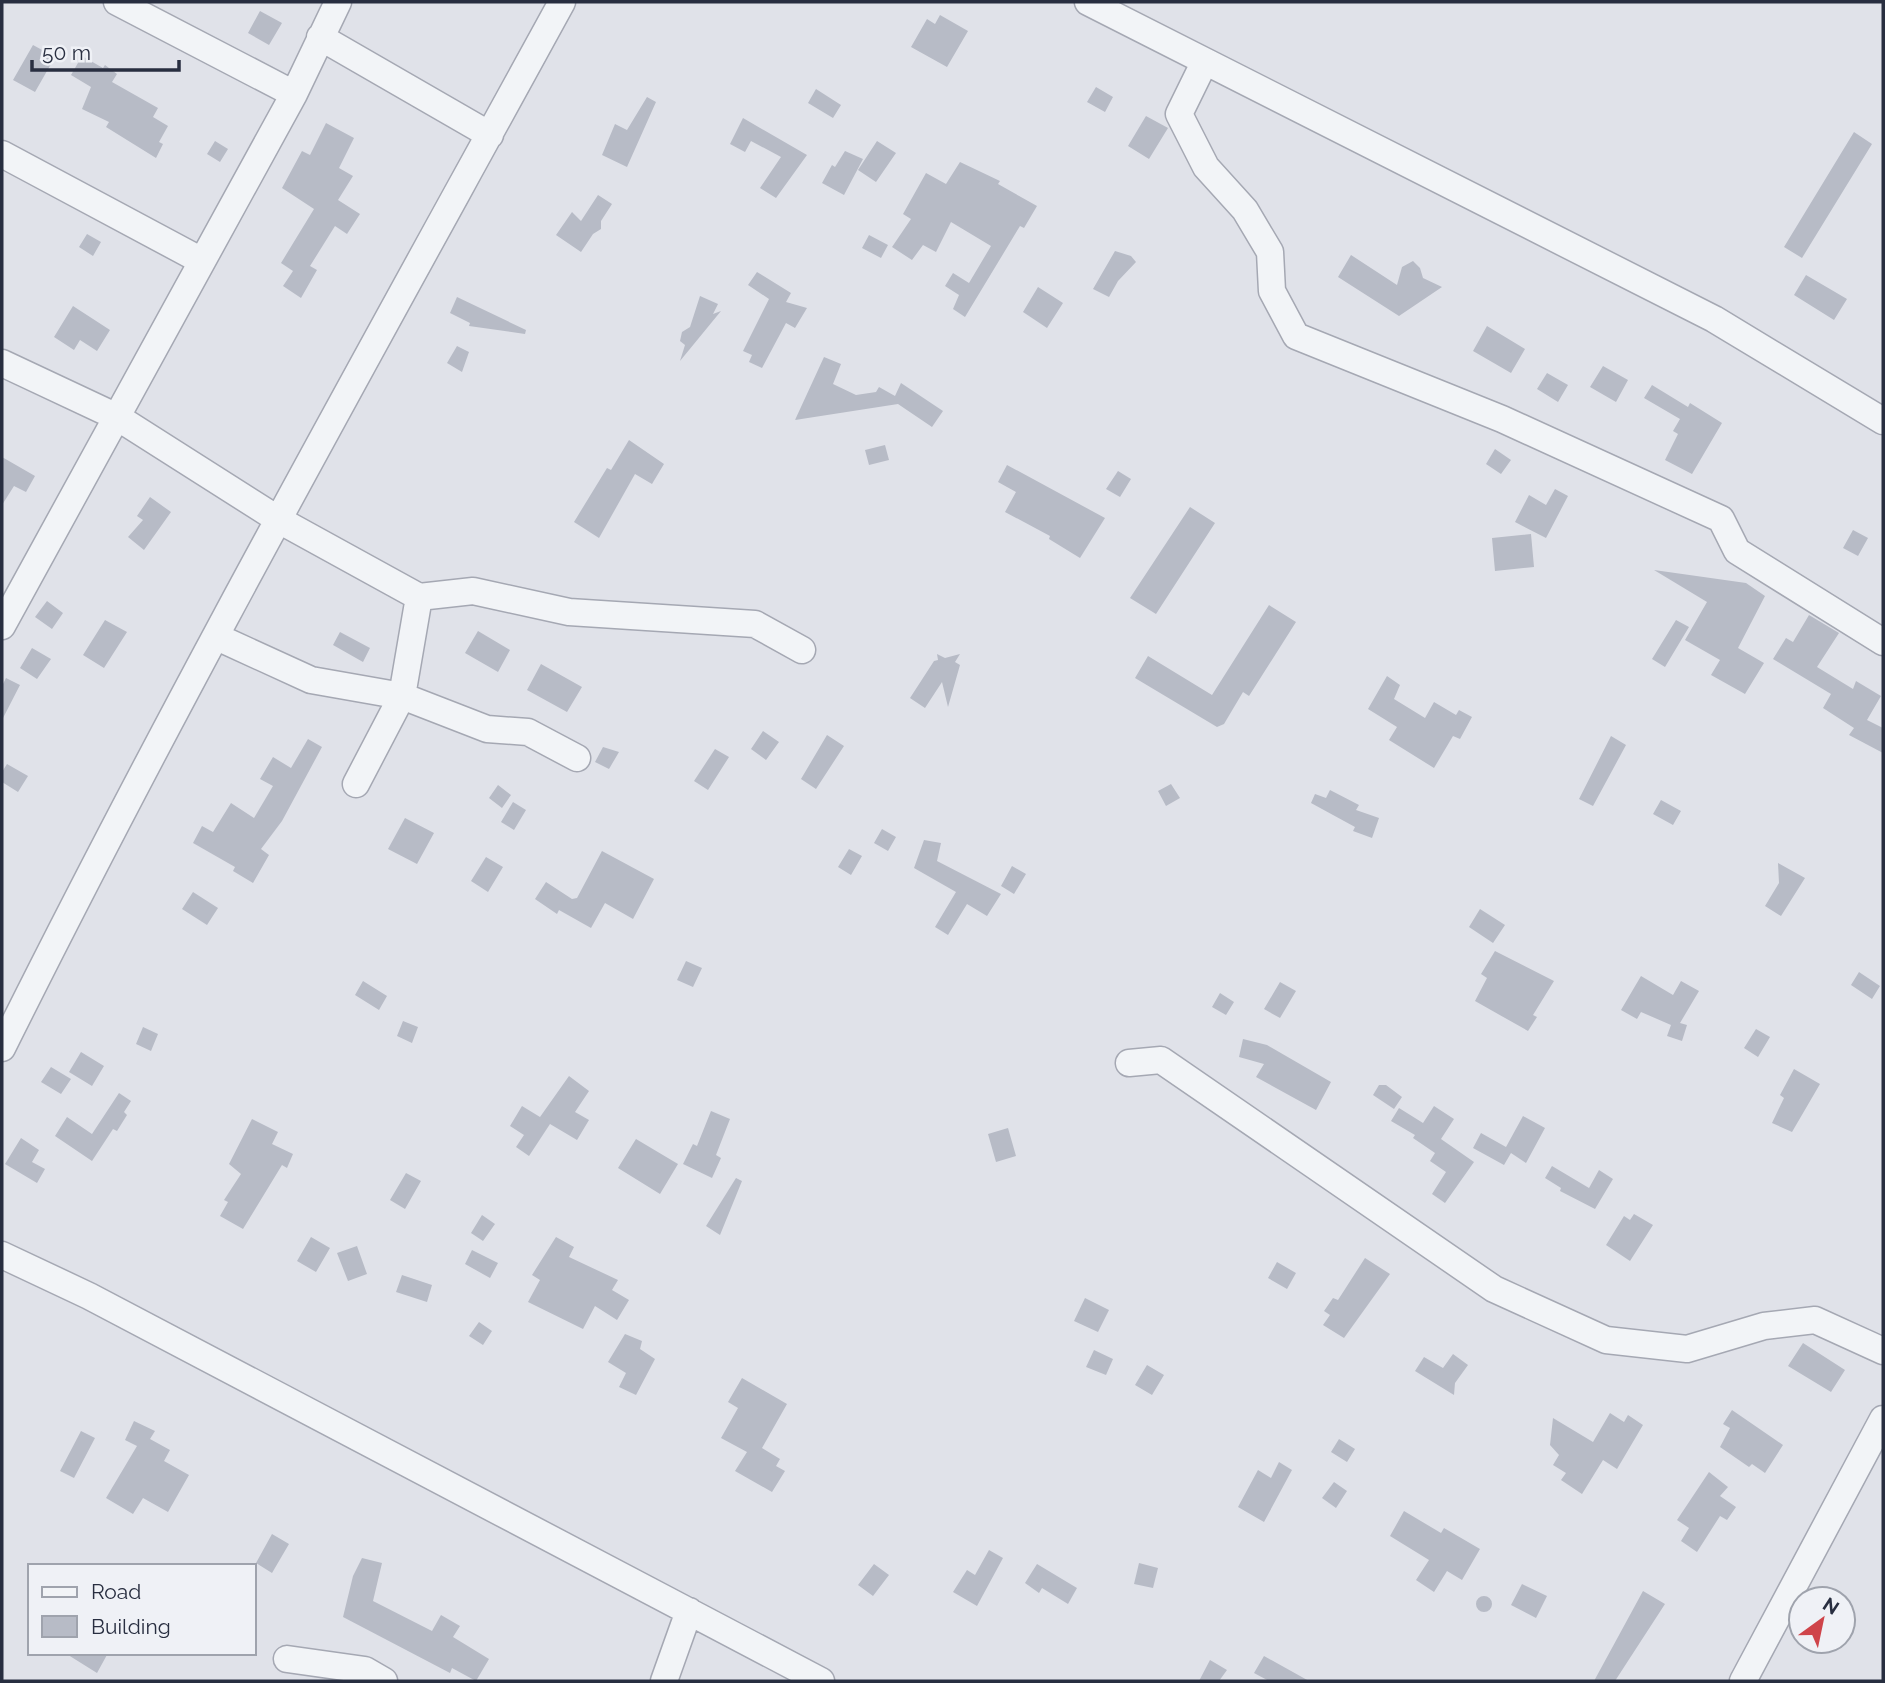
<svg xmlns="http://www.w3.org/2000/svg" width="1885" height="1683" font-family="Raleway,sans-serif">
  <rect width="100%" height="100%" fill="#e0e2e9"/>
  <!-- building -->
  <path fill="#b7bbc6" d="M260 11 282 23 269 45 248 33Z
    M940 15 968 31 947 67 911 47 927 19 935 24Z
    M33 45 55 57 35 92 13 80Z
    M82 56 103 68 105 65 117 74 112 82 158 108 153 117 168 126 159 142 163 144 156 158 106 127 109 122 82 109 91 87 71 75Z
    M1096 87 1113 97 1105 112 1087 102Z
    M816 89 841 105 833 118 808 103Z
    M647 97 656 102 627 167 602 155 615 124 627 130Z
    M1146 116 1168 128 1149 159 1128 146Z
    M743 118 807 155 776 198 760 188 781 157 751 141 745 152 730 144Z
    M326 123 354 138 339 168 353 176 338 200 360 214 347 234 335 226 310 266 317 270 301 298 283 286 293 271 281 263 314 209 282 188 302 151 310 155Z
    M1854 132 1872 144 1802 258 1784 247Z
    M215 141 228 149 220 162 207 154Z
    M877 141 896 153 876 182 858 170Z
    M845 151 863 159 844 195 822 183 832 165 835 167Z
    M960 162 1000 181 998 184 1037 206 1024 228 1020 226 965 317 953 309 959 295 945 286 953 273 969 283 991 246 951 222 936 252 923 245 912 260 892 247 911 219 903 214 926 173 946 184Z
    M598 195 612 204 601 221V229L593 234 581 252 556 235 572 212 581 221Z
    M87 234 101 242 93 256 79 247Z
    M869 235 888 245 881 258 862 248Z
    M1115 251 1131 256 1136 262 1118 281 1109 297 1093 289Z
    M1351 255 1397 285 1402 267 1413 261 1420 268 1423 278 1442 287 1399 316 1338 277Z
    M757 272 791 293 786 302 807 308 795 328 786 323 762 368 749 362 752 355 743 351 769 299 748 285Z
    M1806 275 1847 299 1834 320 1794 295Z
    M1038 287 1063 303 1047 328 1023 312Z
    M700 296 718 304 713 314 721 311 680 361 685 345 680 341 682 332 690 327Z
    M457 297 526 330 525 334 469 326 470 323 450 313Z
    M73 306 110 330 97 351 80 340 74 350 54 337Z
    M1487 326 1525 349 1511 373 1473 351Z
    M457 346 469 352 462 372 447 363Z
    M824 357 841 364 833 384 856 395 876 392 879 387 895 396 901 383 943 411 932 427 898 404 795 420Z
    M1603 366 1628 380 1616 402 1590 387Z
    M1547 373 1568 385 1558 402 1537 389Z
    M1652 385 1688 407 1690 403 1722 423 1692 474 1665 460 1678 434 1673 431 1680 419 1644 398Z
    M629 440 664 464 652 484 635 474 599 538 574 522 607 468 611 470Z
    M885 445 889 460 869 465 865 450Z
    M1495 449 1511 460 1501 474 1486 464Z
    M2 457 35 476 26 492 14 486 2 505Z
    M1007 465 1105 518 1080 558 1049 539 1050 536 1005 512 1016 492 998 482Z
    M1118 471 1131 479 1120 497 1106 489Z
    M1555 489 1568 496 1546 538 1515 522 1529 495 1546 505Z
    M150 497 171 512 144 550 128 537 143 520 137 516Z
    M1190 507 1215 523 1156 614 1130 598Z
    M1853 530 1868 538 1858 556 1843 548Z
    M1531 534 1534 567 1495 571 1492 538Z
    M1654 570 1746 583 1765 596 1738 648 1764 663 1745 694 1711 675 1720 660 1685 640 1707 602Z
    M47 601 63 613 52 629 35 617Z
    M1269 605 1296 622 1249 696 1243 692 1224 724 1217 727 1135 678 1148 656 1212 695Z
    M1809 615 1839 633 1817 667 1853 689 1856 681 1881 696 1867 720 1883 728V753L1849 735 1854 728 1823 708 1831 694 1773 659 1786 638 1793 642Z
    M105 620 127 632 104 668 83 655Z
    M1676 620 1689 627 1665 667 1652 659Z
    M478 631 510 650 498 672 465 653Z
    M340 632 370 648 363 662 333 645Z
    M32 648 51 659 37 679 20 668Z
    M937 654 945 658 960 654 955 662 960 665 948 707 942 682 925 708 910 698 934 661 938 660Z
    M541 664 582 687 567 712 527 690Z
    M1387 676 1400 685 1394 699 1425 718 1434 702 1456 715 1459 710 1472 717 1460 739 1453 736 1434 768 1389 740 1397 727 1368 709Z
    M6 678 20 685 2 720V686Z
    M763 731 779 742 766 760 751 749Z
    M827 735 844 746 816 789 801 779Z
    M1611 736 1626 745 1593 806 1579 799Z
    M308 739 322 747 282 821 261 849 269 855 253 883 233 871 235 867 193 843 202 826 213 832 231 803 254 818 273 786 260 779 273 757 291 768Z
    M603 747 619 752 609 769 595 762Z
    M715 749 729 757 708 790 694 781Z
    M7 764 28 776 18 792 2 782V772Z
    M1171 784 1180 798 1166 806 1158 791Z
    M498 785 511 795 502 808 489 798Z
    M1330 790 1359 805 1356 810 1379 818 1372 838 1353 831 1355 827 1311 803 1315 794 1326 798Z
    M1661 800 1681 811 1673 825 1653 814Z
    M513 802 526 810 514 830 501 822Z
    M405 818 434 833 417 864 388 849Z
    M882 829 896 837 888 851 874 843Z
    M924 840 941 843 937 861 1001 894 987 916 967 904 948 935 935 927 956 892 914 868Z
    M849 849 862 856 851 875 838 867Z
    M602 851 654 879 633 919 605 903 591 928 559 910 557 914 535 899 546 882 572 899 577 898Z
    M486 857 503 867 488 892 471 881Z
    M1778 863 1805 878 1781 916 1765 906 1779 883Z
    M1012 866 1026 874 1014 894 1001 886Z
    M193 892 218 908 207 925 182 909Z
    M1480 909 1505 925 1493 943 1469 927Z
    M1495 951 1554 981 1533 1015 1537 1017 1528 1031 1475 1001 1487 978 1481 974Z
    M686 961 702 968 693 987 677 980Z
    M1859 972 1880 986 1872 999 1851 985Z
    M1641 976 1673 995 1681 981 1699 991 1680 1023 1687 1025 1682 1041 1667 1036 1671 1025 1641 1012 1637 1019 1621 1010Z
    M363 981 387 996 379 1010 355 995Z
    M1280 982 1296 991 1280 1018 1264 1009Z
    M1220 993 1234 1002 1226 1015 1212 1007Z
    M403 1021 418 1027 412 1043 397 1036Z
    M143 1027 158 1034 151 1051 136 1044Z
    M1756 1029 1770 1037 1758 1057 1744 1048Z
    M1243 1039 1267 1045 1331 1082 1316 1110 1256 1077 1264 1064 1239 1057Z
    M81 1052 104 1066 92 1086 69 1072Z
    M51 1067 71 1079 61 1094 41 1082Z
    M1794 1069 1820 1084 1792 1132 1772 1123 1784 1098 1780 1095Z
    M569 1076 589 1091 575 1112 589 1120 577 1140 550 1124 529 1156 516 1147 524 1135 510 1126 522 1106 540 1117Z
    M1379 1085H1386L1402 1097 1394 1109 1373 1095Z
    M119 1093 131 1101 124 1112 127 1115 117 1131 113 1129 92 1161 55 1136 67 1117 92 1134Z
    M1434 1106 1454 1119 1441 1139 1474 1162 1445 1203 1432 1194 1446 1172 1430 1161 1435 1153 1413 1138 1415 1135 1391 1121 1399 1108 1423 1123Z
    M711 1111 730 1119 716 1155 721 1158 712 1178 683 1164 693 1144 697 1146Z
    M1523 1116 1545 1128 1526 1163 1511 1153 1504 1165 1473 1148 1481 1133 1506 1147Z
    M252 1119 278 1132 272 1144 293 1154 287 1168 282 1165 243 1229 220 1216 228 1202 224 1200 241 1174 229 1164Z
    M1008 1128 1016 1156 996 1162 988 1134Z
    M21 1138 39 1150 32 1162 45 1169 37 1183 5 1164Z
    M636 1139 678 1164 660 1194 618 1168Z
    M1552 1166 1589 1188 1599 1170 1613 1179 1595 1209 1560 1191 1561 1188 1545 1178Z
    M406 1173 421 1181 405 1209 390 1200Z
    M736 1178 742 1181 720 1235 706 1226Z
    M1634 1214 1653 1225 1630 1261 1606 1245 1624 1216 1630 1220Z
    M482 1215 495 1224 483 1241 471 1233Z
    M311 1237 330 1248 316 1272 297 1261Z
    M556 1237 574 1247 569 1257 618 1280 612 1290 629 1300 617 1320 595 1306 583 1329 528 1302 540 1280 532 1275Z
    M357 1246 367 1274 348 1281 337 1253Z
    M472 1250 498 1263 490 1278 465 1264Z
    M1365 1258 1390 1274 1344 1338 1323 1325 1330 1315 1324 1311 1333 1298 1338 1300Z
    M1277 1262 1296 1273 1287 1289 1268 1278Z
    M402 1275 432 1285 427 1302 396 1292Z
    M1085 1298 1109 1310 1098 1332 1074 1321Z
    M479 1322 492 1331 483 1345 469 1336Z
    M625 1334 642 1341 640 1349 655 1359 636 1395 619 1387 626 1373 608 1362Z
    M1803 1343 1845 1370 1831 1392 1788 1366Z
    M1094 1350 1113 1359 1106 1375 1086 1367Z
    M1453 1354 1468 1365 1455 1383 1454 1395 1415 1371 1424 1357 1443 1368Z
    M1147 1365 1164 1375 1152 1395 1135 1385Z
    M742 1378 787 1404 762 1448 780 1459 776 1466 785 1471 772 1492 735 1471 747 1452 721 1438 738 1408 728 1402Z
    M1732 1410 1783 1445 1765 1473 1752 1464 1749 1467 1720 1447 1730 1428 1723 1424Z
    M1610 1413 1624 1422 1628 1415 1643 1425 1617 1469 1603 1460 1582 1494 1561 1480 1566 1473 1553 1465 1559 1455 1550 1445 1553 1418 1593 1442Z
    M134 1421 155 1431 150 1439 170 1450 164 1461 189 1475 168 1512 143 1498 133 1514 106 1498 137 1446 125 1440Z
    M81 1431 95 1438 74 1478 60 1471Z
    M1339 1439 1355 1449 1347 1462 1331 1452Z
    M1279 1462 1292 1470 1264 1522 1238 1507 1258 1470 1271 1478Z
    M1709 1472 1728 1487 1720 1496 1736 1507 1727 1520 1720 1516 1697 1552 1681 1541 1689 1528 1677 1520Z
    M1334 1482 1347 1491 1336 1508 1322 1498Z
    M1404 1511 1441 1533 1444 1528 1480 1549 1462 1580 1447 1571 1434 1592 1416 1580 1429 1560 1390 1536Z
    M272 1534 289 1544 272 1573 256 1563Z
    M989 1550 1003 1558 977 1606 953 1592 967 1570 975 1575Z
    M362 1558 382 1563 373 1601 432 1631 441 1615 460 1626 453 1637 489 1659 476 1681 452 1668 450 1673 343 1617 353 1576Z
    M1139 1563 1158 1568 1153 1588 1134 1584Z
    M874 1564 889 1575 873 1596 858 1585Z
    M1037 1564 1077 1588 1068 1604 1042 1588 1039 1593 1025 1583Z
    M1522 1584 1547 1596 1536 1618 1511 1605Z
    M1643 1591 1665 1604 1615 1681H1594Z
    M1476 1604a8 8 0 1 1 16 0a8 8 0 1 1-16 0Z
    M65 1653H108L97 1673Z
    M1264 1656 1309 1681H1269L1254 1673Z
    M1210 1660 1227 1670 1219 1681H1199Z"/>
  <g fill="none" stroke-linecap="round" stroke-linejoin="round">
    <!-- minor casing -->
    <g stroke="#a5a8b3" stroke-width="29">
      <path id="minor" d="M117 2 294 94
        M1088 2 1714 319 1883 421
        M320 37 490 135
        M1204 63 1179 114 1206 167 1245 210 1270 252 1272 291 1296 336 1502 419 1721 519 1737 551 1883 642
        M2 154 202 261
        M2 363 117 417 279 520 419 597
        M2 626 294 94 338 2
        M217 637 311 680 402 696 487 729 528 732 577 758
        M356 784 402 696 419 597 473 591 569 612 755 624 802 650
        M2 1048C178 694 372 349 562 2
        M1129 1063 1161 1060 1494 1289 1606 1340 1687 1349 1764 1326 1815 1320 1883 1351
        M2 1255 89 1296 821 1681
        M287 1659 365 1670 384 1681
        M664 1681 689 1611
        M1743 1681 1883 1419"/>
    </g>
    <!-- minor -->
    <use href="#minor" stroke="#f2f4f7" stroke-width="26"/>
  </g>
  <!-- border -->
  <rect width="1885" height="1683" fill="none" stroke="#282e40" stroke-width="7"/>
  <!-- legend -->
  <rect x="28" y="1564" width="228" height="91" fill="#eff1f6" stroke="#9fa3ad" stroke-width="2"/>
  <rect x="42" y="1587" width="35" height="10" fill="#f2f4f7" stroke="#9fa3ad" stroke-width="2"/>
  <text x="91" y="1599" font-size="21" fill="#282e40">Road</text>
  <rect x="42" y="1616" width="35" height="21" fill="#b7bbc6" stroke="#9fa3ad" stroke-width="2"/>
  <text x="91" y="1634" font-size="21" fill="#282e40">Building</text>
  <!-- north arrow -->
  <g transform="translate(1822 1620) rotate(33)"><circle r="33" fill="#eff1f6" stroke="#9fa3ad" stroke-width="2"/>
  <path d="M0-5L12 26L0 18L-12 26Z" fill="#cf444a"/>
  <text y="-10" font-size="19" font-weight="bold" text-anchor="middle" fill="#282e40">N</text>
  </g>
  <!-- scale -->
  <path d="M32 60v10h147v-10" fill="none" stroke="#282e40" stroke-width="3.5"/>
  <text x="42" y="60" font-size="21" fill="#282e40" stroke="#eff1f6" stroke-width="5" paint-order="stroke">50 m</text>
</svg>
